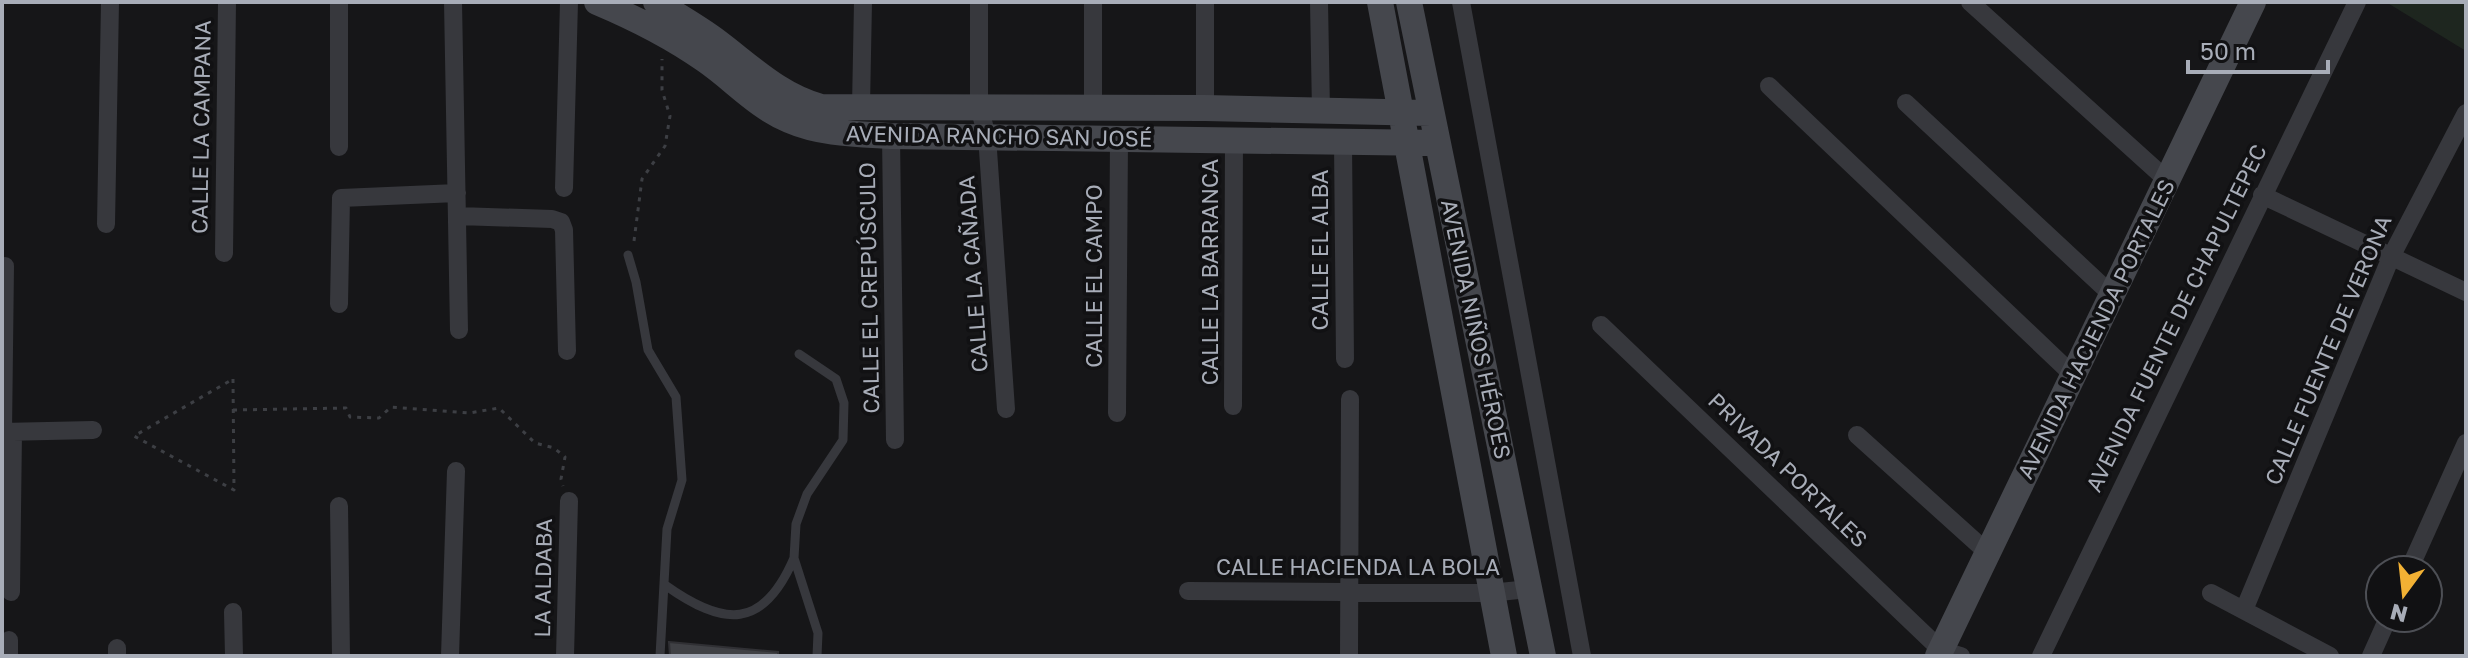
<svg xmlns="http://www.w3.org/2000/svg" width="2468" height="658" font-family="'Golos Text',sans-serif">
  <rect width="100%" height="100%" fill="#161618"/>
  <!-- green -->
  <path fill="#1e261f" d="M2386 2H2466V51Z"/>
  <!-- building -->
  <path fill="#404145" stroke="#303034" stroke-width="2" d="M669 642 778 652V656H670Z"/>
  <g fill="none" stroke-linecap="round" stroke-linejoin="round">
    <!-- path -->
    <path stroke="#3d3f44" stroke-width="3" stroke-dasharray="4 6" stroke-linecap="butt" d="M634 241 642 179 665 146 670 116 662 90V59
      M233 379 234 490 134 436Z
      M233 410 346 408 350 417 379 418 391 407 469 413 499 408 535 443 554 448 565 457 561 479 563 486"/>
    <!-- lane -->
    <path stroke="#37383d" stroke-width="9" d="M628 255 636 282 648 350 676 397 682 480 667 529 660 656
      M799 354 836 379 844 403 843 440 807 494 796 524 794 558 818 633 817 656
      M665 585C724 627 763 630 794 558"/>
    <!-- street -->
    <path stroke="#37383d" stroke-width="18" d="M339 2V147
      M453 2 459 330
      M979 2V107L987 136 1006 409
      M1205 2V108
      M1319 2 1321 111
      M1461 2 1582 656
      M1970 2 2167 180
      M1769 86 2073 375
      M1906 103 2112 295
      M861 106 863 2
      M1093 107V2
      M891 136 895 440
      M1343 142 1345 359
      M564 188 569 2
      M2262 195 2466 292
      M458 216 552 219 561 222 564 230 567 351
      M106 224 110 2
      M224 253 227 2
      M339 304 341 198 457 193
      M1601 325 1941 650 1961 656
      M1233 406 1234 139
      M1117 413 1119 140
      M2 432 93 430
      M3 432 5 266
      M1857 435 1988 553
      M339 506 341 656
      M2409 570 2466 443
      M1188 591 1490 593 1529 589
      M11 592 13 432
      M2211 593 2330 656
      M2244 610 2391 257 2466 113
      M233 612 234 656
      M9 656V640
      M117 656V648
      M450 656 456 471
      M565 656 569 501
      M1349 656 1350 399
      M2041 656 2357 2
      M2371 656 2388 618"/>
    <!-- secondary -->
    <path stroke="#45474d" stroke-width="26" d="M597 2C635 18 671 36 705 60 734 80 756 106 789 120 821 134 857 134 891 136L1437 143
      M656 2C676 15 696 26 715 40 750 66 778 95 821 107L1205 108 1431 113
      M1380 2 1504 656
      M1409 2 1543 656
      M1938 656 2253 2"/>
  </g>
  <g text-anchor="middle" stroke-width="7" stroke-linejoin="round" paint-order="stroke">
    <!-- street labels -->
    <g font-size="22" fill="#a8adb8" stroke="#111113">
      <text transform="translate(201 127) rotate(-89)" y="8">CALLE LA CAMPANA</text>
      <text transform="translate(999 136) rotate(1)" y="8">AVENIDA RANCHO SAN JOSÉ</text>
      <text transform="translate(1320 250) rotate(-90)" y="8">CALLE EL ALBA</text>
      <text transform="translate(1210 272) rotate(-90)" y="8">CALLE LA BARRANCA</text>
      <text transform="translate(973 274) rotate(-94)" y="8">CALLE LA CAÑADA</text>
      <text transform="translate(1094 276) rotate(-90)" y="8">CALLE EL CAMPO</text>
      <text transform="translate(869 288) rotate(-91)" y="8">CALLE EL CREPÚSCULO</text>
      <text transform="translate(2176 318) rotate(-64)" y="8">AVENIDA FUENTE DE CHAPULTEPEC</text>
      <text transform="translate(1476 329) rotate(78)" y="8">AVENIDA NIÑOS HÉROES</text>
      <text transform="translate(2096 329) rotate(-64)" y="8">AVENIDA HACIENDA PORTALES</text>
      <text transform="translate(2328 350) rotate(-67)" y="8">CALLE FUENTE DE VERONA</text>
      <text transform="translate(1788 470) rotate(44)" y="8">PRIVADA PORTALES</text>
      <text x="1358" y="575">CALLE HACIENDA LA BOLA</text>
      <text transform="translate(543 578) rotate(-89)" y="8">LA ALDABA</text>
    </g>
  </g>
  <!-- border -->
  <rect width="2468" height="658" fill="none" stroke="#a8adb8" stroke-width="8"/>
  <!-- north arrow -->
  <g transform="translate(2404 594) rotate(195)"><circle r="38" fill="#111113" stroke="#4d4f55" stroke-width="2"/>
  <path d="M0-6L14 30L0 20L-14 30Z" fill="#f2b134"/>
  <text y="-12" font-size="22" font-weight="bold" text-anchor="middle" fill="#a8adb8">N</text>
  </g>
  <!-- scale -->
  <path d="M2188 60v12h140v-12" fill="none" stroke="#a8adb8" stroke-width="4"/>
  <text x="2200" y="60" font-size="24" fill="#a8adb8" stroke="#111113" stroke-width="6" paint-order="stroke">50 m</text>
</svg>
